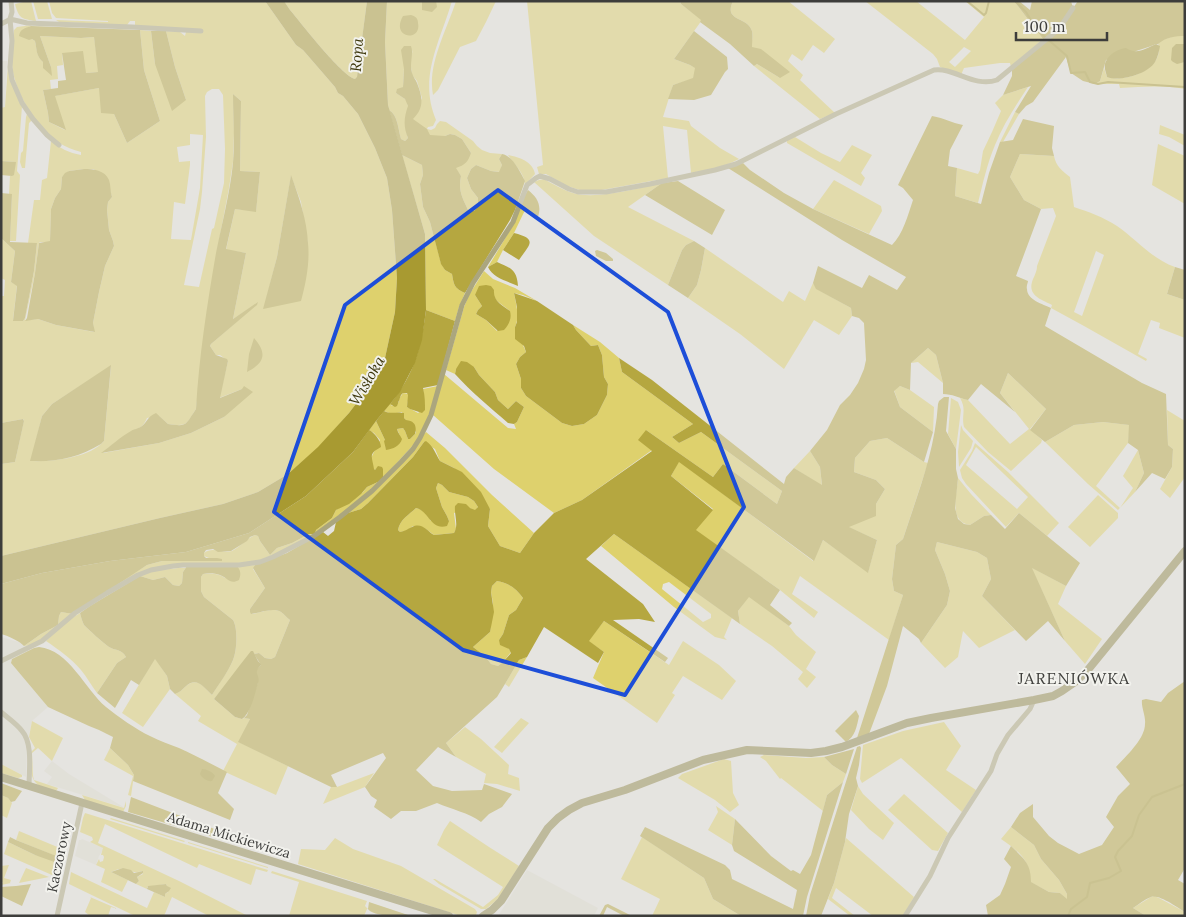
<svg xmlns="http://www.w3.org/2000/svg" width="1186" height="917" font-family="Lora,serif">
  <rect width="100%" height="100%" fill="#e5e4e0"/>
  <!-- built -->
  <path fill="#dcdbcf" d="M1 61H7L5 108H1Z
    M1 637 22 643 29 651 12 659 11 663 48 707 32 721 29 736 26 740 27 751 26 777 1 764Z
    M52 761 69 774 125 808 47 784 52 777 44 771Z
    M82 839 104 848 99 856 96 865 75 856 79 840H81Z
    M527 870 598 908 594 916H498Z"/>
  <!-- green -->
  <path fill="#ded16d" fill-rule="evenodd" d="M27 1H31L36 21C22 19 19 19 15 4Z
    M33 1H47L52 19H38Z
    M49 1H265L296 45 303 50 335 87 338 93 343 96 358 114 375 148 387 178 392 210 397 278 395 312 385 358 377 376 349 413 319 447 288 474 258 492 223 504 160 518 1 556V464L15 462 24 420 23 419 1 423V296H4L5 280 1 278V238L15 251 11 282 17 285 13 320 23 321 25 318 34 271 37 243H28L34 200H40L42 180 47 178 51 141C60 148 69 153 81 155V152C73 150 66 147 59 143 37 129 14 91 12 65 11 54 13 42 14 30L17 27 32 25 27 28 32 39 35 41C38 56 37 59 51 67L40 36 81 38 94 37 99 72 86 73 62 53 63 65 57 66 58 79 50 80 51 89 43 90 48 113 49 122 65 130 54 96 99 88 114 114 127 143 160 121 144 70 140 30 151 31 155 64 186 100 175 67 166 31 180 32 185 36 186 32 135 26V21H130L127 25 59 22 56 20 108 22V21L56 18 52 13ZM212 89H219L223 95 225 149 224 183 214 228 212 229 199 287 184 285 200 209 202 192 206 137 205 96 207 92ZM233 94 241 101 240 171 260 172 256 211 235 209 226 250 246 253 233 319 258 303 211 344 210 346 216 355H220L228 361 219 398 242 389 224 417 191 433 159 443 103 453C110 446 120 439 129 433 138 427 142 430 147 418L159 416 168 424C188 427 186 424 196 409L207 312 217 251 229 188 233 162 234 133ZM190 134 203 135 200 188 191 240 171 239 174 202 185 204 190 165V161L179 162 177 147 190 145ZM84 169H94L110 190 112 197 108 202 107 210 109 230 113 241 114 246 105 266 99 292 93 323 94 332 56 325 38 319 25 320 35 273 39 243 40 242H50L51 209 55 198 61 189 62 177 69 171ZM291 176 301 202 308 244 264 308 277 257ZM111 366 104 441C90 458 51 462 31 461L42 416 52 404Z
    M284 1H367L357 78 355 79C341 75 301 23 290 10Z
    M387 1H422V10L436 7V1H452C440 42 418 77 436 120L433 126 428 127 427 129 431 130 435 128 437 124 440 121 446 122 473 141 477 146 482 150 490 153 502 154 499 159 502 165 500 172 491 171 476 165 471 169 467 178 471 189 478 198V206L474 211 468 210C462 197 458 190 461 176L455 168 471 153 462 139 455 135 450 134 445 136H430L419 124 412 119 422 98 417 81 412 75 410 59 413 50 404 69 403 87 396 93C399 95 403 97 406 100 412 110 403 126 408 138L405 141 401 139C398 129 398 115 389 110L388 105 385 42Z
    M456 1H496L486 22 476 41 460 47 438 90 433 95C427 64 447 30 456 1Z
    M527 1H680L681 4 702 20 674 59 690 65 696 68 693 79 673 85 663 117 689 121 691 126 720 148 739 159C724 167 707 170 691 173L687 130 663 126 668 178 596 191H583L567 186 546 174H539L537 167 543 165Z
    M733 1H788L835 39 824 53 813 45 802 61 792 54 788 61 803 75 800 80 835 113 820 119 754 66 757 64 780 78 751 47C752 42 753 35 752 31 748 16 723 22 733 1Z
    M865 1H916L965 40 984 17 965 1H1014L1043 39 1011 67 1010 63H1000L964 68 961 75 940 67 937 59 933 54ZM964 47 971 51 955 67 949 62Z
    M1174 36H1185V44L1176 45 1173 62 1177 63 1185 62V89C1163 85 1142 87 1120 88L1119 84H1095L1100 81 1104 68 1107 77C1123 82 1150 73 1157 58 1159 54 1159 50 1159 46L1158 44 1162 40Z
    M8 65 9 73 22 106 17 171 20 175 16 241H10L12 194H9L10 176H12L15 162 1 161V108L5 107Z
    M1028 87C1016 105 1003 125 995 145 987 164 983 183 978 203L955 196 957 168 978 174 980 170 983 151 992 132 1001 111 995 103 1003 95Z
    M1015 112 1019 114 1003 142H1000Z
    M27 114 32 120 29 123 25 168H22L20 162 21 153 23 151 26 117Z
    M1160 125 1185 135V146L1169 137 1159 134Z
    M795 137 821 153 840 162 852 145 872 155 861 173 865 178 861 186 787 143V140Z
    M1158 144 1185 156V204L1152 185Z
    M1020 154 1054 156C1056 166 1062 171 1070 177L1074 207C1089 212 1103 217 1117 226 1137 240 1152 259 1175 267L1167 294 1185 300V338L1159 328 1160 323 1151 320 1138 354 1147 359 1146 361 1084 326 1051 308 1052 305C1042 300 1028 296 1032 282 1034 276 1037 272 1037 266L1056 216 1053 208 1041 209 1024 200 1010 177ZM1096 251 1104 255 1082 316 1074 312Z
    M402 155 422 165 423 175 420 184 423 207 430 222 441 263 445 270 452 274C454 285 454 288 465 293L459 307 455 321 426 310 425 234Z
    M508 155C520 157 533 162 535 174L525 185C525 174 514 164 508 155Z
    M544 179C553 184 563 190 573 193 596 200 639 188 662 183L628 207 694 241 686 245 682 250 668 285 594 236 534 182 539 180Z
    M834 180 881 206 882 211 869 234 813 209Z
    M521 205 526 208 514 233 503 250 497 262 488 267 512 227Z
    M705 248 783 302 789 291 805 301 813 283 817 289 851 308 852 316 839 335 814 320 784 369 740 334 688 298 697 285 701 270Z
    M484 271 493 279 515 288 537 301 523 295 514 293C516 304 520 317 515 327L526 352 520 357 516 364 521 379V388L526 396 562 423 572 426 584 424 597 415 607 395 608 384 604 377 602 355 598 345 591 346 576 330 573 325 600 342 619 358 622 372 693 424 672 437 679 443 701 432 782 491 777 504 723 464 713 477 646 430 652 450 582 500 554 513 494 469 433 415 444 374 508 428 516 429 514 424 517 422 524 407 516 401 508 409 498 400 495 392 479 375 474 367 456 369 455 374 446 370 464 307 469 295ZM475 295H493L497 301 510 311 497 331 486 320 476 314 478 310 482 306Z
    M928 348 936 355 943 383 918 362 911 363Z
    M1008 373 1046 409 1030 429 1042 440 1041 443 1011 471 988 452 964 427C961 415 967 410 960 398L968 400 1010 444 1029 429 1000 393Z
    M438 386 429 416 416 442 383 478V473L377 468 375 470 373 469 371 458 380 440 374 433 369 430 376 421 385 440 386 449 400 436 397 429 403 428 405 431 408 439H410L415 434 416 432 404 418 402 412 392 414 384 411 390 403 392 406 399 402V399L403 393 409 394 407 407 418 413 425 407C423 401 424 395 423 389Z
    M900 386 910 390 934 407 933 432 900 407 894 390Z
    M951 398 958 402 961 410 956 449 948 434Z
    M1167 410 1185 421V477L1170 498 1160 489 1172 467 1173 449 1168 445Z
    M1103 422 1130 425 1128 443 1096 486 1120 508 1133 488 1123 476 1138 450 1144 473 1135 492 1118 510 1088 484 1045 442 1074 425Z
    M961 425 963 430 973 441 971 448 959 467 958 452Z
    M426 432 445 448 492 495 534 533 520 553 500 546 488 526 490 509 454 468 440 461 435 449 424 442 413 457 368 503 361 509 348 513 377 489Z
    M887 438 924 462 928 463 903 539 896 545 892 579 894 591 903 595 889 640 800 576 792 594 818 612 814 618 780 590 695 530 713 509 671 476 679 461 813 561 823 540 868 572 877 540 848 527 876 504 885 489 876 480 854 472 855 458 870 441Z
    M975 443 1008 472 1059 523 1047 536 1019 513 1006 527 966 484 962 478 960 470 972 451ZM976 447 1028 497 1017 509 966 465Z
    M810 451 820 467 822 486 794 468Z
    M958 478 971 494 991 515 984 516 970 525C948 522 957 494 958 478Z
    M380 481 351 507 315 534 316 530 332 518 336 510 363 492 367 487Z
    M438 483 442 485 449 492 468 497 474 501 478 507 475 511 470 508 454 513 456 529 454 533 434 535 426 529 413 526 406 531 400 532 398 530C400 519 409 515 416 508 423 509 428 516 431 521H449L447 516 442 507 436 488Z
    M1098 495 1118 513V518L1090 547 1068 527Z
    M309 534 313 535 285 550 258 561 238 563 215 564 142 572 115 585 147 565 162 561 191 560 216 561 217 558H209L204 556V553C213 546 222 554 232 551 240 547 247 538 255 535L258 536 260 541 270 555 277 548 292 543Z
    M614 534 732 618 724 637 727 640 715 637 674 607 601 546ZM669 582 711 614V618L703 622 662 589 663 584Z
    M937 542 977 552 987 558 991 579 982 596 1015 630 979 648 963 631 958 657 945 668 921 643 947 605 950 591 945 574 935 550Z
    M255 565 253 569 265 588 250 609 252 614C260 613 273 607 281 612 284 614 287 618 290 620L275 657 271 659 265 658 259 653 254 654 253 652 214 699 235 717 242 719 244 718 250 719 239 742 288 766 276 795 223 771 237 744 198 721 201 716 175 694C180 692 182 690 185 687 198 676 203 687 212 695 219 683 228 672 233 660 237 651 238 628 233 620L204 597 201 591V577L203 574C211 573 218 573 225 578L237 566Z
    M187 566 183 572 182 583 179 586 173 585 165 577 153 580 140 576 155 570Z
    M1031 567 1066 586 1058 604 1102 639 1085 664 1065 641Z
    M497 581C509 583 517 589 523 598L516 610 509 615 503 634 499 640 509 649 511 652 503 662 498 666 491 664 485 656 473 647 490 632 493 603 491 592 492 586Z
    M749 596 789 626 796 635 816 652 806 669 816 677 807 688 798 679 803 672 772 646 740 624 738 611Z
    M61 612 73 614C62 623 38 646 24 646L41 634 58 625 59 616Z
    M80 613C81 617 82 621 84 625 89 630 103 643 109 647 116 651 122 649 126 657L117 663 97 693C91 685 87 677 81 670 71 658 59 650 46 641L66 622Z
    M604 621 669 665 683 641 719 665 736 681 722 700 683 676 672 693 675 695 657 723 593 678 604 652 588 641Z
    M527 657 509 687 505 684 519 660Z
    M155 658 167 676 170 689 143 727 122 713Z
    M521 718 529 723 502 753 494 747Z
    M32 721 63 738 52 761 38 748 32 753 33 776 34 780 58 788 56 791C51 789 45 788 40 786 28 780 31 763 31 752L35 748 29 737Z
    M944 722 961 746 946 770 976 790 962 812 901 758 862 783 860 779 863 745 903 731Z
    M465 727 481 739 509 765 508 774 519 778 520 791 497 784 484 783 486 774 456 757 446 743Z
    M110 748 128 765 134 775 131 796 128 795 133 776 104 760Z
    M764 755 806 758 824 757 832 765 846 774 843 782 827 795 823 811 781 778 780 779 766 761 760 757Z
    M724 759 731 761 733 793 739 805 730 812 715 800 678 778 682 774Z
    M1 764 22 775V777L18 778 1 773Z
    M374 773 365 787 323 804 331 787H337Z
    M858 786 863 794 894 823 883 840 869 829 851 810Z
    M904 794 948 833 938 851 932 850 888 810Z
    M1 795 8 798 12 803 7 818 1 815Z
    M82 795 124 808 126 801V806L123 812 85 800Z
    M716 806 735 819 732 845 708 830 718 812Z
    M85 813 268 870 267 872 256 869 251 885 199 864 197 868 105 824 98 843 179 881 248 916H209L172 897 164 916H135L69 884 71 872 147 908 154 892 165 897V894L168 892 167 886 166 884 147 887V889L136 884 139 881 137 877 143 874 142 871C132 875 128 867 120 869 117 869 114 871 111 872L128 880 122 892 101 882 105 869 96 865 99 859 100 862 103 861 104 857 103 855H101L103 848 90 842 93 840 92 837 80 832 83 818Z
    M111 818 185 841 184 842 110 819Z
    M450 821 489 847 519 866 498 899 486 909H481L439 884 433 879H435L483 907 498 895 503 887 437 845 444 830Z
    M1011 827 1034 845 1041 859 1059 880 1067 894V900L1060 893 1049 892 1030 882C1031 860 1018 851 1001 839Z
    M19 831 67 851C64 862 64 870 52 875L4 854 8 842 35 855 63 859 16 840Z
    M642 837 704 878 713 899 741 916H652L660 899 621 879Z
    M335 838 353 849 401 866 475 909 477 912 476 915 474 916H461L298 864 301 849 325 850Z
    M846 838 914 897 903 916H873L836 888 832 898 855 916H850L828 899 834 883Z
    M188 842 268 867V868L188 843Z
    M9 865 4 878 11 880 10 883H11L1 885V883H3L1 881V866Z
    M26 868 49 877 19 883Z
    M272 871 367 901 365 906 368 909H367L364 916H289L299 882 271 873Z
    M1154 896 1159 898 1185 912V916H1146L1133 908 1151 897Z
    M90 897 118 909 111 907 108 916H90L85 912 91 898Z"/>
  <!-- forest -->
  <path fill="#b5a740" fill-rule="evenodd" d="M422 1H436L437 7 432 12 422 10Z
    M680 1H733C723 22 748 16 752 31 753 35 752 42 752 47L761 49 790 72 780 78 757 64 754 66 730 44 700 22 701 20 681 4Z
    M1014 1H1019L1030 10 1032 1H1071L1073 8 1078 1H1185V36C1175 36 1166 37 1158 44H1156C1140 51 1123 54 1106 60L1100 81 1095 84 1083 81 1071 73 1066 57 1033 102 1026 106 1019 114 1015 112 1031 86 1003 95 1012 76V70L1043 39Z
    M411 15C415 16 418 18 418 23 422 42 390 39 403 16Z
    M31 26 140 30 144 70 160 121 127 143 114 114 101 113 99 88 55 96 66 130 49 122 48 113 43 90 58 88V81L66 80 62 53 83 51 86 73 98 72 94 37 81 38 40 36 51 67 52 76 43 68V62C36 56 37 50 35 41L32 39 29 40 19 36C20 29 25 28 31 26Z
    M151 31H166L175 67 186 100 172 111 155 64Z
    M694 31 727 57 728 69 725 72 711 95 694 100 668 99 673 85 693 78 695 68 690 65 674 59Z
    M404 46H411C414 54 409 64 412 73 413 77 416 80 417 83 423 98 424 108 413 119L427 129 430 135 445 136 450 134 455 135 462 139 471 153C468 162 465 165 456 168L461 176C458 190 462 197 468 210L474 211 478 206V198L471 189 467 178 471 169 476 165 491 171 499 172 502 165 499 159 502 154C513 156 520 172 525 181L515 210 510 220 465 293C454 288 454 285 452 274L445 270 441 264 430 222 423 207 420 184 423 175 422 165 402 155 389 110C398 115 398 129 401 139L405 141 408 138C403 126 404 117 408 106L405 99 396 93 397 89 403 87 404 69 401 50Z
    M233 94 241 101 240 171 260 172 256 212 235 209 226 249 246 253 233 319 258 302 257 305 211 344 210 346 216 355 227 359 228 361 220 398 242 389 244 386 253 392 224 417 191 433 159 443 101 453C111 446 120 437 131 431 134 429 138 429 142 426 148 421 147 417 156 413L168 424C188 427 185 425 196 409 199 357 207 305 216 253 222 223 230 193 233 163 235 140 233 117 233 94Z
    M932 116C945 118 951 123 963 125L950 150 948 166 957 168 955 196 981 204 989 173 1000 142 1013 140 1023 119 1054 126 1052 148 1054 156 1020 154 1010 177 1024 200 1041 209 1016 276 1028 281C1028 283 1026 286 1027 289 1027 300 1043 304 1051 308L1045 326 1142 383 1166 394 1168 445 1173 449 1172 467 1165 479 1152 473 1135 492 1144 473 1138 450 1128 443 1129 425 1103 422 1074 425 1045 442 1030 430 1046 409 1008 373 1000 393 1015 412 981 384 968 400C959 398 952 394 943 394V383L936 355 928 348 911 363 910 390 900 386 894 391 900 407 933 432 924 462 887 438 870 441 855 458 854 472 876 480 885 489 876 504V516L849 527 877 540 868 573 823 540 814 561 679 462 671 476 713 510 696 530 780 590 770 605 792 623 789 626 749 597 738 611 740 624 614 534 586 559 643 604 655 622 639 619 613 620 668 658 665 662 604 621 589 641 604 652 598 663 544 627 527 657 519 660 508 679 497 697 446 743 456 757 438 747 416 770 433 786 452 791 482 790 484 784 512 794 502 807 489 814 481 822C469 813 451 809 437 803L416 811H401L391 819 374 807 377 800 371 796 365 787 386 758 383 753 331 775 337 787H331L238 742 250 719 244 718 247 715 258 682 256 673 257 669 261 665 254 654 259 653 265 658 271 659 275 657 290 620C287 618 284 614 281 612 273 607 260 613 251 614L250 612V609L265 588 253 568 255 565 287 553 323 532 328 536 334 531 336 522 348 513 361 509 368 503 413 457 424 442 426 441C434 447 435 453 440 461L462 472 481 492 490 509 488 526 500 546 520 553 534 533 554 513 582 500 652 451 638 440 646 430 713 477 723 464 777 504 782 491 701 432 679 443 672 437 693 424 622 372 619 358 652 380 784 484 786 477 794 468 822 485 820 467 810 451 827 430 840 405 850 395 858 383 864 369 866 360 864 323 859 318 852 316 851 308 816 289 813 283 818 266 862 288 869 275 897 290 906 277 842 240 728 168 743 163 750 170 784 193 813 209 892 245C903 234 908 215 913 200L903 188 898 185ZM438 483 442 485 449 492 468 497 474 501 478 507 475 510 470 508 466 504 458 503 455 506C454 515 459 525 454 533L434 535C427 531 422 522 412 527 407 529 406 531 400 532L398 530C400 519 409 515 416 508 429 511 431 531 447 526L449 521 447 516 442 507 436 488ZM497 581C509 583 517 589 523 598L516 610 509 615 503 634 499 640 500 645 509 649 511 653 503 662 498 666 491 664 485 656 473 647 490 632 494 612 491 592 492 586Z
    M1 161 16 162 14 175 12 176 1 175Z
    M84 169C93 169 105 170 109 180 111 186 110 191 112 197L108 202 107 210 109 230 113 241 114 246 105 266 99 292 93 323 95 332 56 325 38 319 25 321 27 318 35 273 39 243 50 241 51 209 55 198 61 189 62 177 65 173 69 171Z
    M291 175C299 197 307 220 308 243 310 262 306 283 301 301L263 309 277 257Z
    M678 181 725 210 712 235 645 195 662 183Z
    M528 190C537 197 542 205 538 217L521 205 525 195Z
    M1 193 12 194 10 242 37 243 34 271 25 318 23 321H13L17 286 11 282 15 251 1 238Z
    M514 233C538 239 530 244 519 260L503 250Z
    M694 241 705 248 701 270 697 285 688 298 668 285 682 250 686 245Z
    M597 250 606 253 613 259V261H606L596 256 595 251Z
    M497 262C510 268 517 269 518 286 507 281 493 278 488 267Z
    M1175 267 1185 270V300L1167 294Z
    M486 285 491 286 494 290C493 301 502 305 510 311 512 319 509 324 504 330L498 331 486 320 476 314 478 310 482 306 475 295 479 286Z
    M514 293 537 301 573 325 576 330 591 346 598 345 602 355 604 377 608 384 607 395 597 415 584 424 572 426 562 423 526 396 521 388V379L516 364 520 357 526 352 524 346 515 339V327L517 322V307Z
    M426 310 455 321 438 385 423 388C425 396 425 403 425 410L422 413 410 409 407 407 408 395 407 393H403L401 395 397 406 395 407 390 404C415 374 421 347 426 310Z
    M254 338C268 354 264 363 247 372L249 354Z
    M461 361 467 362 474 367 479 375 495 392 498 400 508 409 516 401 524 407 517 422 514 424 508 423C490 407 471 392 455 374L456 369Z
    M111 365 104 441 101 444C78 458 57 462 30 461L42 416 52 404Z
    M944 397H949L946 431 956 449V469L958 478 955 508 958 519 964 524 970 525 984 516 991 515 1005 529 1019 513 1080 563 1066 586 1032 568 1065 641 1048 621 1026 641 982 596 991 579 987 558 977 552 937 542 935 550 945 574 950 591 947 605 921 643 919 639 903 626 887 686 869 734 857 738 903 595 894 591 892 579 896 545 903 539 905 533C919 490 935 450 938 404L939 401Z
    M384 411C392 415 397 411 404 413V418L406 420C415 421 417 426 415 434L410 439H408L405 431 403 428 397 429 398 432 402 439C400 446 393 449 386 450L384 441 385 440 376 421Z
    M23 419 24 421 15 462 1 464V423Z
    M369 430C374 432 381 441 381 447 368 454 372 456 374 469L375 470 378 466 382 467 383 469V478L380 481 367 487 361 494 349 504 336 510 332 518 316 530 315 534H309L292 543 277 548 270 555 260 541 258 536 255 535 250 537 247 541 231 551 218 552 213 549 206 550 204 553V556L206 558H217L222 559V561H162L147 565 73 614 61 612 59 616 58 625 41 634 24 646C21 642 7 635 1 634V584L42 573 110 561 186 552 249 533 306 496 353 452Z
    M187 566H237C241 571 241 574 239 580 230 585 228 578 220 575 215 573 208 573 203 574L201 577V591L204 597 233 620C238 628 237 651 233 660 228 672 219 684 212 695 203 687 197 676 185 687 182 690 180 692 175 694L170 689 167 676 155 659 139 685 131 680 115 708 97 693 117 663 126 657C122 649 116 651 109 647 103 643 89 630 84 625 82 621 81 617 80 613L90 606 140 576 153 580 165 577 173 585 179 586 182 583 183 572Z
    M39 647C69 650 85 689 106 707 117 716 137 730 150 736 160 741 169 744 179 748 195 755 211 764 227 772L218 793 234 809 230 820 133 781 134 775 128 765 110 748 113 737 99 730 89 726 48 707 11 663 12 659 34 648Z
    M1185 681V868L1178 880 1185 884V912C1178 908 1159 894 1151 897 1145 899 1139 904 1133 908L1146 916H988L986 905 1000 895 1005 884 1011 867 1004 859 1011 846C1024 859 1031 863 1031 882L1049 892 1060 893 1067 899V894L1059 880 1041 859 1034 845 1011 827 1020 813 1033 804V817L1049 836 1058 843 1079 854 1102 845 1114 827 1106 817 1118 796 1130 784 1116 767C1126 756 1145 739 1145 724 1146 716 1141 707 1142 700L1146 699 1161 702 1168 693Z
    M856 710 859 716C857 726 855 737 846 742L835 731Z
    M860 746 861 748 859 765 856 778 858 786 849 814 845 842 834 883 821 916H806L810 895 857 747Z
    M854 749 846 774 832 765 824 757Z
    M843 782 807 897 803 916H741L713 899 704 878 640 836 645 827 725 865 730 870 732 879 793 909 797 890 734 851 732 845 735 819 771 856 791 871 793 870 800 874 811 855 827 795Z
    M1 783 22 791 15 801 11 802 8 798 1 795Z
    M131 797 225 833 223 840 128 812Z
    M10 837 16 840 64 859 61 863 60 864 35 855 8 842Z
    M123 868 131 870 134 873 143 871V873L137 877 139 881 136 884 111 872Z
    M31 884 22 906 1 896V887L16 886Z
    M166 884 167 886 171 888 169 891 165 894V897L147 889 148 886Z
    M369 902 411 916C399 916 374 917 368 909Z
    M608 904 632 916H624L607 907 603 916H599L605 905Z"/>
  <!-- water -->
  <path fill="#a89a31" d="M265 1H284L290 10C301 23 341 75 355 79L357 77 367 1H387L385 42 388 105 425 234 426 310 422 340 415 363 400 392 376 421 353 452 306 496 249 533 186 552 110 561 42 573 1 584V556L160 518 223 504 258 492 288 474 318 447 349 413 377 376 385 358 395 312 397 278 392 210 387 178 375 148 358 114 343 96 338 93 335 87 303 50 296 45Z
    M1156 44 1160 46C1159 51 1158 57 1155 62 1148 74 1120 82 1107 77 1107 76 1105 70 1105 69 1103 58 1116 49 1126 48 1137 55 1145 49 1156 44Z
    M1176 44H1185V62L1177 64 1173 62 1171 60 1172 48Z
    M251 651H253L258 661 261 664V665C252 674 261 675 258 683 255 693 251 713 242 719L235 717 214 699 240 665Z
    M202 769C206 769 213 772 215 776L212 781C208 782 202 778 200 774Z"/>
  <g fill="none" stroke-linecap="round" stroke-linejoin="round">
    <!-- stream -->
    <path stroke="#a89a31" stroke-width="2" d="M967 1 984 15 986 13 989 1
      M1015 1 1026 12 1037 30 1067 56 1071 73 1085 72 1090 82 1098 84 1108 82 1185 87
      M1068 916 1071 909 1087 897 1090 883 1109 878 1121 871 1115 857 1118 851 1132 836 1139 815 1152 797 1185 784"/>
    <!-- street -->
    <path stroke="#aba67e" stroke-width="5" d="M11 1 12 12 10 19 12 41 10 67 12 80 22 103 33 119 47 135 59 145
      M10 19 27 23 132 27 201 31
      M1 24 7 21 10 19
      M1 661 42 641 75 613 107 593 138 575 151 570 173 566 183 565H239L260 562 273 557 314 536 340 517 372 491 401 462 413 449 420 438 431 415 462 305 473 283 513 222 527 185 536 178 540 176 550 179 569 189 578 192H606L650 184 715 170 736 164 836 114 934 70C954 67 974 88 997 80L1059 29 1073 8
      M1 712C8 718 17 724 22 731 33 743 29 770 29 786
      M57 916 82 803
      M905 916 930 876 948 838 991 771 997 754 1008 735 1030 709 1034 700"/>
    <!-- secondary -->
    <path stroke="#8f8749" stroke-width="8" d="M1 777 77 801 449 916
      M483 916 492 910 501 901 548 828 558 818 569 810 582 803 625 790 703 760 747 750 811 753 826 751 842 747 907 723 931 718 1034 700 1053 696 1062 691 1075 682 1087 671 1185 551"/>
  </g>
  <!-- marked area -->
  <path d="M0 0H1186V917H0ZM498 190 668 312 744 507 625 695 463 650 274 512 345 305Z" fill="#e5e4e0" fill-opacity=".55" fill-rule="evenodd"/>
  <path fill="none" stroke="#1d4ed8" stroke-width="4" stroke-linejoin="round" d="M498 190 668 312 744 507 625 695 463 650 274 512 345 305Z"/>
  <g text-anchor="middle" stroke-width="4" stroke-linejoin="round" paint-order="stroke">
    <!-- street labels -->
    <g font-size="14" fill="#3d3d3b" stroke="#f2f2ed">
      <text transform="translate(229 835) rotate(17)" y="5">Adama Mickiewicza</text>
      <text transform="translate(59 857) rotate(-78)" y="5">Kaczorowy</text>
    </g>
    <!-- water labels -->
    <g font-size="15" font-style="italic" fill="#3b3509" stroke="#f2f2ed">
      <text transform="translate(357 55) rotate(-86)" y="5">Ropa</text>
      <text transform="translate(367 381) rotate(-59)" y="5">Wisłoka</text>
    </g>
    <!-- quarter labels -->
    <g font-size="16" letter-spacing="1" fill="#40403d" stroke="#f2f2ed">
      <text x="1074" y="684">JARENIÓWKA</text>
    </g>
  </g>
  <!-- border -->
  <rect width="1186" height="917" fill="none" stroke="#3d3d3b" stroke-width="5"/>
  <!-- scale -->
  <path d="M1016 32v8h91v-8" fill="none" stroke="#3d3d3b" stroke-width="2.5"/>
  <text x="1024" y="32" font-size="15" fill="#3d3d3b" stroke="#f2f2ed" stroke-width="4" paint-order="stroke">100 m</text>
</svg>
